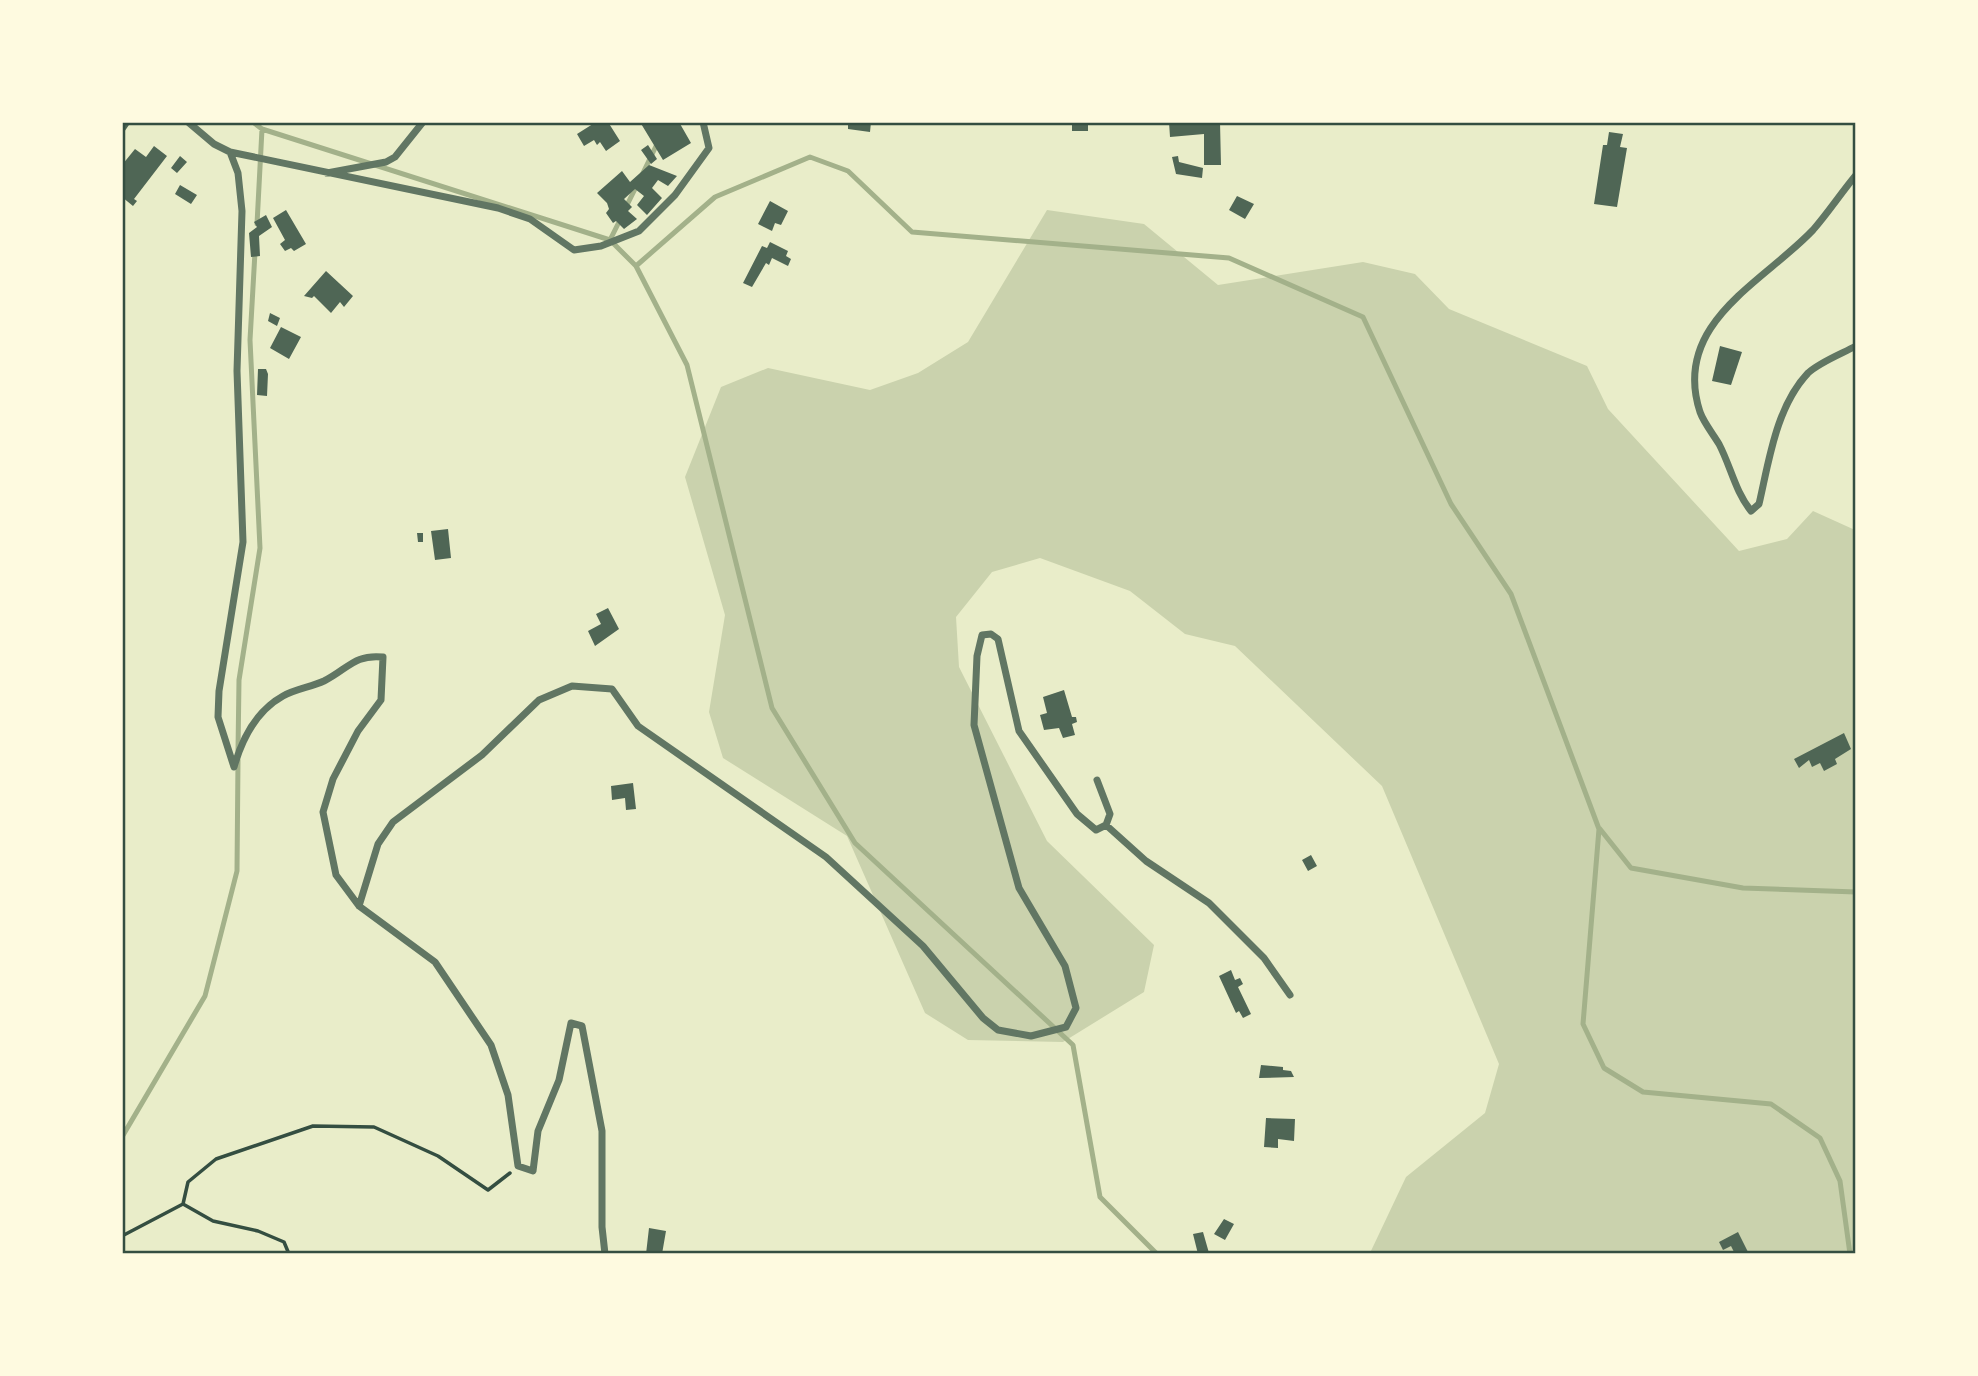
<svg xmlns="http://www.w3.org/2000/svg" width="1978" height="1376" font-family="'Varela Round',sans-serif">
  <rect width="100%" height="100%" fill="#e9edc9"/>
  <!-- green -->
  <path fill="#cad2ad" d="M1047 210 1144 224 1218 285 1363 262 1415 274 1449 309 1587 366 1608 409 1739 551 1787 539 1813 511 1855 530V1253H1370L1406 1177 1485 1113 1499 1064 1382 786 1235 646 1185 634 1130 591 1040 558 992 572 956 617 959 667 1047 841 1154 945 1144 992 1063 1042 968 1040 925 1013 847 836 723 758 709 712 725 615 685 477 721 387 768 368 870 390 918 373 968 342Z"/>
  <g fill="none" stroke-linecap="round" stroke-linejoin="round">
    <!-- stream -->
    <path stroke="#a3b18a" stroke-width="5" d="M253 122 262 129 610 240 636 266 687 365 772 708 855 843 1073 1045 1100 1197 1157 1254
      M642 175 658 142
      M625 209 638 183
      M257 224 262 129
      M610 240 621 218
      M636 266 715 197 810 157 848 171 912 232 1229 258 1363 317 1451 504 1511 594 1599 829 1583 1024 1604 1068 1643 1092 1771 1104 1820 1138 1840 1181 1850 1254
      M238 751 239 680 260 548 250 340 255 252
      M1600 829 1631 868 1743 888 1856 892
      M122 1137 205 996 237 871 238 760"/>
  </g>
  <!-- building -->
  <path fill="#4f6655" d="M122 122H131L122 135Z
    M596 122H608L620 141 606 151 600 142 597 145 594 140 584 146 577 134Z
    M640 122H679L691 143 663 160Z
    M848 122H871L870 132 848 129Z
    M1072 122H1088V131H1072Z
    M1169 122H1220L1221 165H1204V134L1170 137Z
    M1609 132 1623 134 1620 147 1627 148 1617 207 1594 204 1603 145H1607Z
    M648 145 657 159 651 164 641 150Z
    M154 146 167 156 134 199 137 201 133 206 122 197V165L135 149 146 157Z
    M180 156 187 162 177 173 171 168Z
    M1178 156 1179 162 1203 168 1202 178 1176 174 1172 157Z
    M649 165 677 176 668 186 658 180 652 188 662 198 647 215 637 205 644 196 635 189 624 199 632 207 628 211 637 219 624 229 616 221 613 223 606 213 609 209 607 203 597 193 622 171 630 182Z
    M180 185 197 195 191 204 175 194Z
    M1237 196 1254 204 1245 219 1229 210Z
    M770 201 788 211 781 225 775 223 772 231 758 224Z
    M286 210 306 244 294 251 291 248 285 251 280 244 285 240 273 218Z
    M266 215 272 227 259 236 260 256 251 257 249 233 257 227 254 222Z
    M770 242 788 251 786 256 791 259 788 266 772 258 769 265 766 263 752 287 743 283 762 246 767 248Z
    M326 271 353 296 344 307 340 302 331 313 314 296 312 298 304 296Z
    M270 313 280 318 277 326 268 321Z
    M281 327 301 337 289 359 270 348Z
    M1720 346 1742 352 1731 385 1712 381Z
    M258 369H266L268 374 267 396 257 395Z
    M448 529 451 558 435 560 431 531Z
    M417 533H423V542H418Z
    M608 608 619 629 595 646 588 631 601 624 596 614Z
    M1064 690 1072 717H1076L1077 722 1072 724 1075 735 1063 738 1059 728 1044 730 1040 715 1047 713 1043 697Z
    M1844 733 1851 749 1835 759 1837 764 1824 771 1820 763 1812 767 1809 760 1799 768 1794 759Z
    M633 783 636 809 626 810 625 798 612 800 611 786Z
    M1311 855 1317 866 1308 871 1302 860Z
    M1231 970 1235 980 1240 978 1243 984 1238 987 1251 1014 1243 1018 1239 1011 1236 1013 1219 976Z
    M1261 1065 1283 1067V1070L1291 1071 1294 1077 1259 1078Z
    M1266 1118 1295 1119 1294 1141 1278 1139V1148L1264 1147Z
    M1224 1219 1234 1224 1225 1240 1214 1234Z
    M649 1228 666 1231 662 1254H646Z
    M1203 1232 1209 1253 1198 1254 1193 1234Z
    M1738 1232 1749 1254H1735L1731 1246 1723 1250 1719 1242Z"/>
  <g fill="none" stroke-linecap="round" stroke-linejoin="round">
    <!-- path -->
    <path stroke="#344e41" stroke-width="3.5" d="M122 1236 183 1204
      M289 1254 284 1242 258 1231 213 1221 183 1204 188 1182 216 1159 313 1126 374 1127 438 1156 488 1190 510 1173"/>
    <!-- minor -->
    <path stroke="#617663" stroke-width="7" d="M188 122 214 144 230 152 238 173 242 211 237 371 243 542 219 691 218 717 234 767C242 739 256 711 283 696 295 689 311 687 324 681 348 669 354 654 383 657L381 700 358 731 333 779 323 812 336 875 359 906 435 962 491 1045 508 1095 518 1166 533 1171 538 1131 559 1080 571 1023 582 1026 602 1131V1227L605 1254
      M230 152 498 208 530 219 574 250 601 246 639 231 675 195 709 148 703 122
      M327 173 386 162 395 157 423 122
      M1856 175C1841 193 1828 213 1813 230 1764 282 1671 323 1700 412 1704 423 1713 434 1719 444 1731 467 1735 491 1751 511L1759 504C1769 461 1776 407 1808 373 1820 362 1841 354 1856 346
      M1106 825 1146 861 1209 903 1264 958 1290 995
      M359 906 378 844 393 822 482 755 539 700 572 686 612 689 638 726 826 857 923 946 983 1018 998 1030 1031 1036 1066 1027 1076 1008 1065 966 1019 888 974 725 977 656 982 635 991 634 998 639 1019 731 1077 814 1096 830 1106 825 1110 814 1097 780"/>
  </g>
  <!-- border -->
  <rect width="1978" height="1376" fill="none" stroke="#fefae0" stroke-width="248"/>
  <rect x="124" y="124" width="1730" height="1128" fill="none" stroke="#344e41" stroke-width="2.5"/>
</svg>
